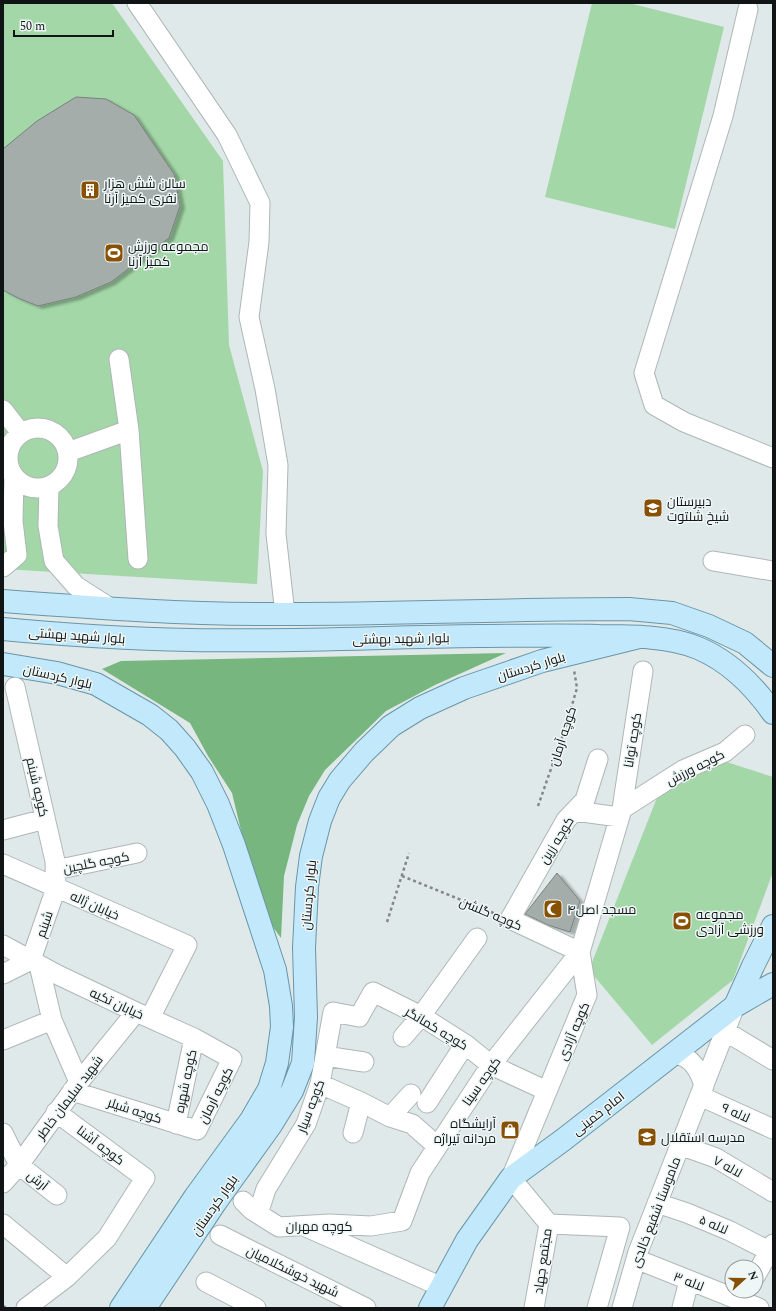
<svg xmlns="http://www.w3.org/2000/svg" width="776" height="1311" font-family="Spectral,Cairo,serif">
  <defs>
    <filter id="shadow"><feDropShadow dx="4.5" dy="2.5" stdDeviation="1" flood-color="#0004"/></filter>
  </defs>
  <rect width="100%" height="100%" fill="#e0e9e9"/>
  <!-- green -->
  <path fill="#a3d7a7" d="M3 3H112L223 161 229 345 263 471 257 584 3 569Z
    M592 3H629L724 27 675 229 545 197Z
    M708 756 773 777V872L733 980 652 1045 589 970 664 780Z"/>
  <!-- forest -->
  <path fill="#77b67e" d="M506 653 435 685 386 711 325 770 309 796 297 825 284 876 281 938 270 923 245 847 232 793 208 756 190 723 102 669 121 661Z"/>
  <!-- building -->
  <path fill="#a5adaa" stroke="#79807d" filter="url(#shadow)" d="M76 97 106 99 134 115 174 174 180 206 169 238 111 282 76 297 38 306 18 298 3 290V149L37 121Z
    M557 873 580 901 570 932 548 925 525 914Z"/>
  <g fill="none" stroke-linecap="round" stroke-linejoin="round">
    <!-- minor casing -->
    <g stroke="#aeb6b6" stroke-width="21">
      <path id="minor" d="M137 3 227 135 260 203 259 242 249 317 265 389 278 465 276 534 285 614
        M748 9 723 116 644 373 654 405 684 422 773 458
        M119 359 129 430 138 559
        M3 410 21 433
        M8 458a30 30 0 1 1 60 0a30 30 0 1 1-60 0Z
        M68 452 129 430
        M49 486 48 526 54 561 76 586 112 609
        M713 561 773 571
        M3 567 17 555 13 521 14 476
        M622 809 683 770 725 752 745 735
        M575 811 619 817
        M3 830 45 819
        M3 864 187 945 150 1018
        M55 870 137 853
        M3 945 56 974 136 1012 194 1038 232 1059 197 1130 72 1091
        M39 965 52 1020 79 1082
        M3 974 31 960 56 888 55 861 15 687
        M725 1031 773 1060
        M403 1037 421 1016 477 938
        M3 1040 52 1020
        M675 1054C691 1056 700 1071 704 1086
        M325 1056 364 1062
        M320 1084 361 1102 353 1133
        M411 1094 390 1117 412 1124 437 1146
        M700 1096 773 1129
        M361 1102 390 1117
        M427 1103 465 1044
        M176 1124 194 1038
        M3 1133 19 1165 57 1195
        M680 1145 716 1158 773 1192
        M3 1183 19 1165 79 1082 136 1012
        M243 1201 252 1210 279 1227 329 1224 371 1226 402 1221 420 1173 491 1065 580 952 510 919 566 820 585 800 598 759
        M657 1203 687 1213 730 1231 769 1251
        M258 1214 266 1189 306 1124 320 1084 333 1012 359 1017 373 992 421 1016 465 1044 491 1065 547 1091
        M3 1224 67 1277
        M549 1224 620 1227 597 1308
        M306 1227 442 1287
        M220 1235 366 1308
        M636 1259 759 1308
        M756 1275 773 1244
        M206 1282 256 1308
        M26 1308 67 1277 107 1238 145 1178 56 1112
        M534 1308 549 1224 511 1178 587 995 580 952 622 809 643 671
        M622 1308 638 1252 735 1006
        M682 1308 689 1281"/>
    </g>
    <!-- major casing -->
    <g stroke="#6995a9" stroke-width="24">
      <path id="major" d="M3 601C97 608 192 615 286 614 400 614 515 609 629 609L672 613 709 626 745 643 773 666
        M3 629C66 635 128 639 191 640 287 642 383 637 479 636 519 636 559 635 599 636 631 636 669 636 698 648 729 661 754 686 773 713
        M3 664 57 673 96 684 150 715 169 730 185 748 202 772 218 804 234 845 275 970 281 1006 282 1027 277 1063 269 1089 251 1120 195 1197 121 1308
        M735 1006 773 984
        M145 1308 215 1203 271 1125 292 1091 303 1063 306 1017 304 948 307 887 311 856 320 821 329 798 340 780 364 752 391 726 420 708 464 688 542 661 639 637
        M430 1308 467 1240 511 1178 563 1140 735 1006 753 966 773 926"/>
    </g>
    <!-- path -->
    <path stroke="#828888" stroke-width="2.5" stroke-dasharray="3 3" stroke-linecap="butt" d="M538 806 565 729 577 688 574 670
      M402 876 496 914
      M387 922 409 853
      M3 1306 7 1308"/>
    <!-- minor -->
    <use href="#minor" stroke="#fff" stroke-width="19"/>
    <!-- major -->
    <use href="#major" stroke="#c1e9fb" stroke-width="22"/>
  </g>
  <!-- icons -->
  <defs>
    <g id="building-square" transform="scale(1)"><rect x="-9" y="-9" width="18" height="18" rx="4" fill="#885003" stroke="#eef6f6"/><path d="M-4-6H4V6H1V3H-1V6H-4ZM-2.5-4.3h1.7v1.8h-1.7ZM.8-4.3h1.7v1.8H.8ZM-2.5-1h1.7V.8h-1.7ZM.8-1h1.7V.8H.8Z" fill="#fff"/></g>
    <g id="stadium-square" transform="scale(1)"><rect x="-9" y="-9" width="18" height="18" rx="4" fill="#885003" stroke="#eef6f6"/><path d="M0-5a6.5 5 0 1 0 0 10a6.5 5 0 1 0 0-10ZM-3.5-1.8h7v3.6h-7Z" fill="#fff"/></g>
    <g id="school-square" transform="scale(1)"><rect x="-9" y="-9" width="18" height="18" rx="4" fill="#885003" stroke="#eef6f6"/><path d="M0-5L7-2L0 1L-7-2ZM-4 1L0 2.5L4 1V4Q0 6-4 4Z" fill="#fff"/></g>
    <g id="mosque-square" transform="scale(1)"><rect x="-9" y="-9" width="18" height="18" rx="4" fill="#885003" stroke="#eef6f6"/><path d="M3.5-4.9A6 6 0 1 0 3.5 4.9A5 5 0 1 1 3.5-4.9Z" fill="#fff"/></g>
    <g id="shop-square" transform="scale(1)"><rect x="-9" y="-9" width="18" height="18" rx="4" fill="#885003" stroke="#eef6f6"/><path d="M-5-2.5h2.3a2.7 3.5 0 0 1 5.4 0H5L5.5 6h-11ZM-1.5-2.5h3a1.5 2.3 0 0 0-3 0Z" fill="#fff"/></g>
  </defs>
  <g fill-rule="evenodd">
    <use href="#building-square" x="90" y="190"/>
    <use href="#stadium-square" x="114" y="253"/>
    <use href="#school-square" x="653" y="508"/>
    <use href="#mosque-square" x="553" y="909"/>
    <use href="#stadium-square" x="682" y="921"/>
    <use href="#shop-square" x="510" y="1130"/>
    <use href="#school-square" x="647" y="1137"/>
  </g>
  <g text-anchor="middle" stroke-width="3" stroke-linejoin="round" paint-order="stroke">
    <!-- poi labels -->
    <g font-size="13" fill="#111414" stroke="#eef6f6" text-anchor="start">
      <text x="104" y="188">سالن شش هزار<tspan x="104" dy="15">نفری کمیز آرنا</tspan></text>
      <text x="128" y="251">مجموعه ورزش<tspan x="128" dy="15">کمیز آرنا</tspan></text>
      <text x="667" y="506">دبیرستان<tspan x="667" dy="15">شیخ شلتوت</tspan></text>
      <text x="567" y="914">مسجد اصل۴</text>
      <text x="696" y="919">مجموعه<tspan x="696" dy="15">ورزشی آزادی</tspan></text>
      <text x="496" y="1128" text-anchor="end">آرایشگاه<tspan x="496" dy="15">مردانه تیراژه</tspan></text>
      <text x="661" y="1142">مدرسه استقلال</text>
    </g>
    <!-- street labels -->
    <g font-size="13" fill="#111414" stroke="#eef6f6">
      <text transform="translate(77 635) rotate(4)" y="5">بلوار شهید بهشتی</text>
      <text transform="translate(401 638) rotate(-1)" y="5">بلوار شهید بهشتی</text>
      <text transform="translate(531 666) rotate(-17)" y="5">بلوار کردستان</text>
      <text transform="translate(58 676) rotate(13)" y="5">بلوار کردستان</text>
      <text transform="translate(562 736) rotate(-72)" y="5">کوچه آرمان</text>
      <text transform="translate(632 740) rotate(-81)" y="5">کوچه توانا</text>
      <text transform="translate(695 767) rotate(-27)" y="5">کوچه ورزش</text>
      <text transform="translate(38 787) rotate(77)" y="5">کوچه شبنم</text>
      <text transform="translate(556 840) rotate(-58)" y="5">کوچه زرین</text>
      <text transform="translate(96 862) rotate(-11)" y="5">کوچه گلچین</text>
      <text transform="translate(308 895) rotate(-85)" y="5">بلوار کردستان</text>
      <text transform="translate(95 905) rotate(24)" y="5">خیابان ژاله</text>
      <text transform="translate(491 913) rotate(23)" y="5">کوچه گلشن</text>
      <text transform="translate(44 924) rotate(-71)" y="5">شبنم</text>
      <text transform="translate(117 1003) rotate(25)" y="5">خیابان تکیه</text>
      <text transform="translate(437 1028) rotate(31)" y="5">کوچه کمانگر</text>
      <text transform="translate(573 1031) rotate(-67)" y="5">کوچه آزادی</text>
      <text transform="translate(185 1081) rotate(-78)" y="5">کوچه شهره</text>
      <text transform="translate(481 1081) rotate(-55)" y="5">کوچه سینا</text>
      <text transform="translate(215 1095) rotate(-63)" y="5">کوچه آرمان</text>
      <text transform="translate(69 1097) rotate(-53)" y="5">شهید سلیمان خاطر</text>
      <text transform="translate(310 1106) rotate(-69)" y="5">کوچه سیار</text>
      <text transform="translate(135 1110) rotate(18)" y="5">کوچه شیلر</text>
      <text transform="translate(736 1112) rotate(24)" y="5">لاله ۹</text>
      <text transform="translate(598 1113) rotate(-38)" y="5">امام خمینی</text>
      <text transform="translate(101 1145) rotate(37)" y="5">کوچه آشنا</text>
      <text transform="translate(728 1166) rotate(29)" y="5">لاله ۷</text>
      <text transform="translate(38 1180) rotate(39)" y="5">آرش</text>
      <text transform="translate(214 1205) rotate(-55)" y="5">بلوار کردستان</text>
      <text transform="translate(655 1212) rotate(-69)" y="5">ماموستا شفیع خالدی</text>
      <text transform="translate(714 1224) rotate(23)" y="5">لاله ۵</text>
      <text x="319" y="1231">کوچه مهران</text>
      <text transform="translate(542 1261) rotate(-82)" y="5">مجتمع جهاد</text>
      <text transform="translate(293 1271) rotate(26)" y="5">شهید خوشکلامیان</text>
      <text transform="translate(689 1281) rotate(21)" y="5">لاله ۳</text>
    </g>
  </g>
  <!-- border -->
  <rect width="776" height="1311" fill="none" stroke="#111414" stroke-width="8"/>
  <!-- north arrow -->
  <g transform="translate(744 1279) rotate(69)"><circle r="19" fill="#eef6f6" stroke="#969c9c"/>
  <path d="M0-3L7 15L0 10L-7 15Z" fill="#885003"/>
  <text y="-6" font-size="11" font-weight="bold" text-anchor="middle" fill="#111414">N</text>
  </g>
  <!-- scale -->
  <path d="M14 30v6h99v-6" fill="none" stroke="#111414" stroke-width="2"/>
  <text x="20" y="30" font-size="12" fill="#111414" stroke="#eef6f6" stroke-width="3" paint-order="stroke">50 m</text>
</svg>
